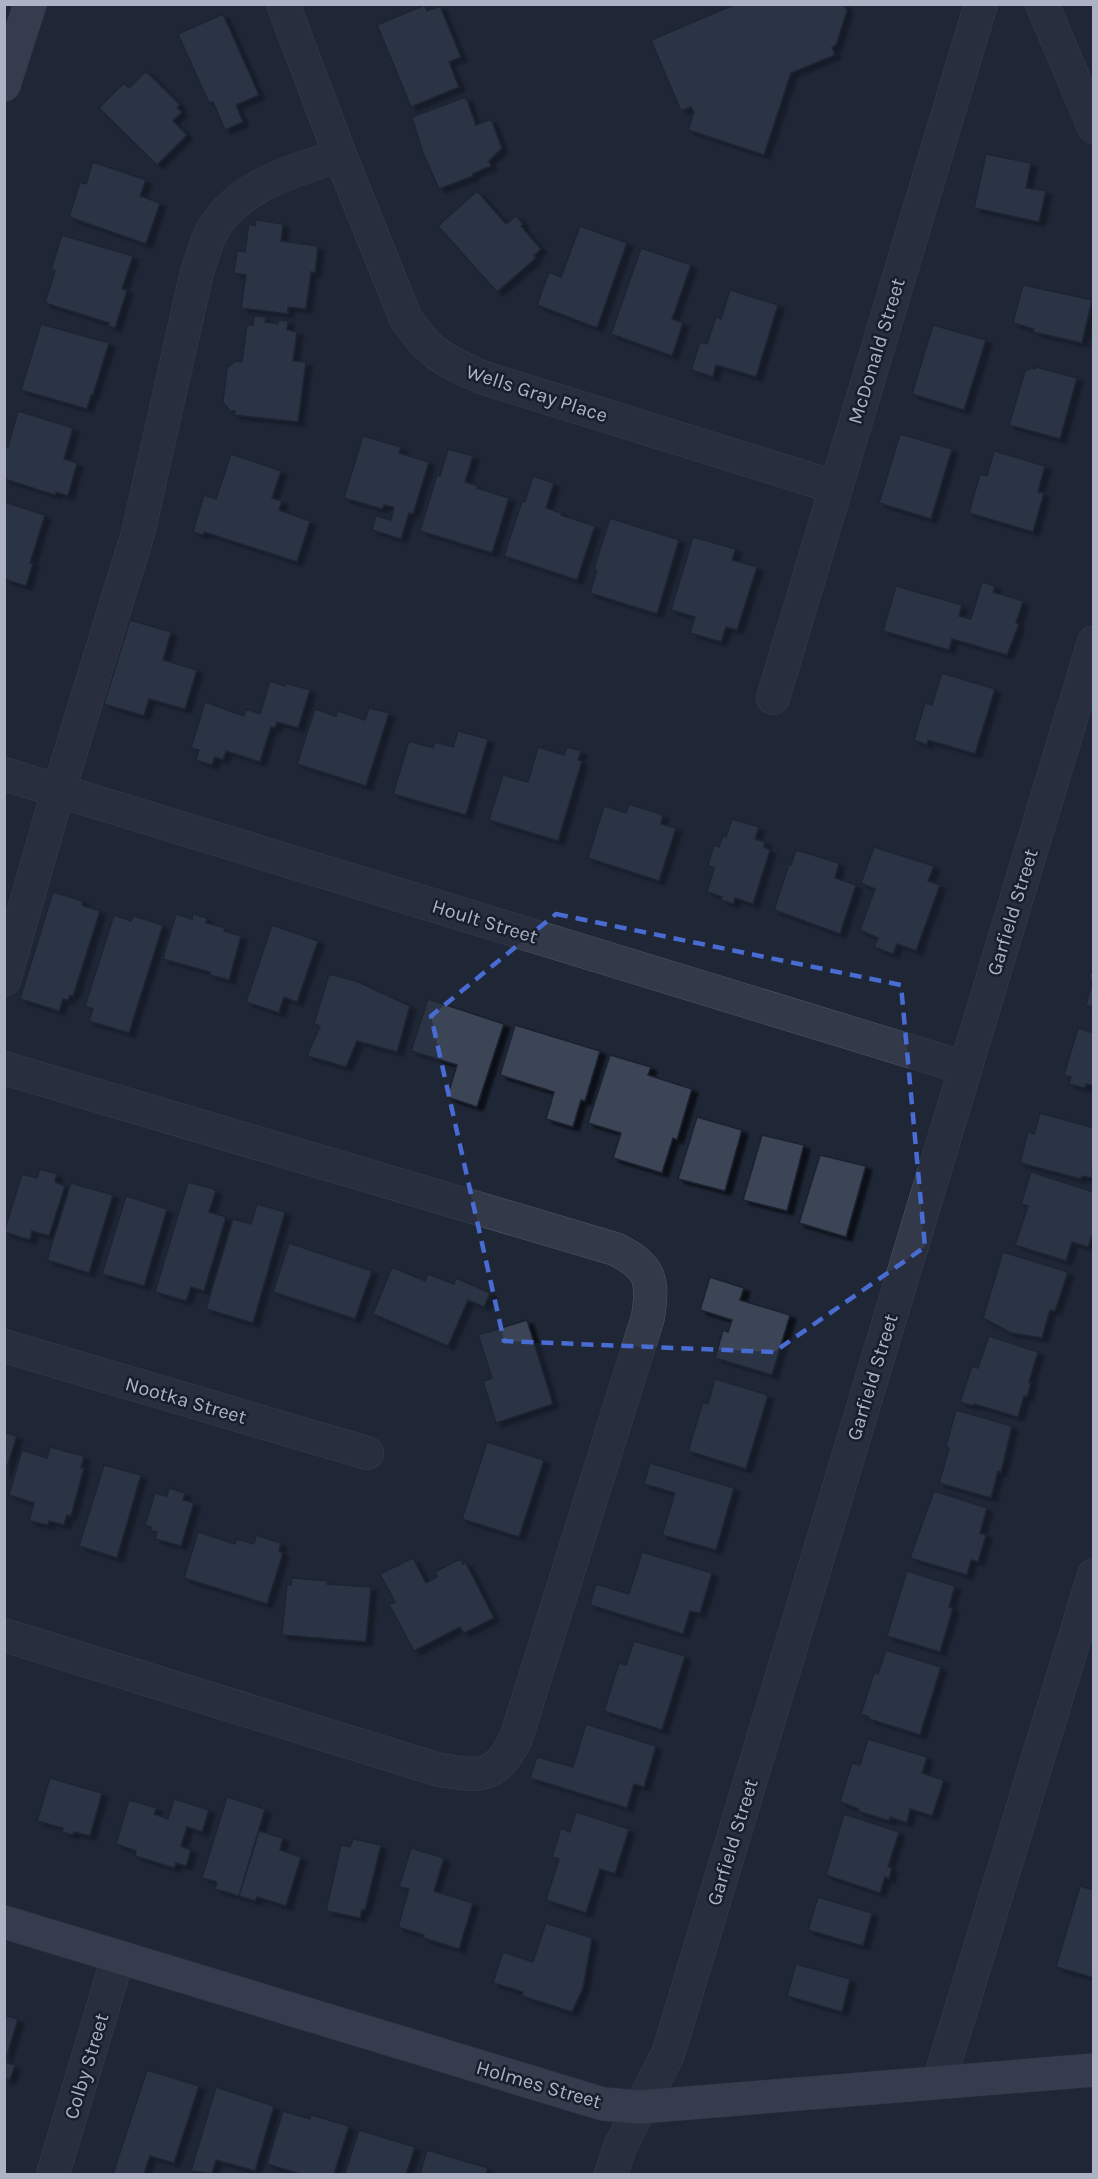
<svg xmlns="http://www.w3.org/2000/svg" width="1098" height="2179" font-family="Karla,sans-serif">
  <defs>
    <filter id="shadow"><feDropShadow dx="6" dy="4" stdDeviation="1.5" flood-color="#0009"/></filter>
  </defs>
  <rect width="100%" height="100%" fill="#1f2737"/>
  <!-- building -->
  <path fill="#3b4457" stroke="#1b202e" stroke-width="1.5" filter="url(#shadow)" d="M736 4H844L847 11 836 45 832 47 835 55 791 73 764 155 688 130 694 112 691 107 681 111 651 40Z
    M425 5 427 11 440 6 461 57 449 62 459 87 411 107 377 25Z
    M223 14 259 95 236 105 243 122 225 130 213 102 209 103 178 34Z
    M146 71 180 105 177 108 182 112 173 121 187 135 157 165 99 108 124 83 129 88Z
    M466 97 476 125 491 119 502 148 489 161 491 166 472 174 473 176 439 189 423 153 412 117Z
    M986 154 1031 163 1026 188 1046 191 1039 222 974 208Z
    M93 162 146 180 140 196 160 203 146 244 69 217 80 182 86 184Z
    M477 191 506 224 516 216 523 224 521 226 541 249 534 256 536 258 497 292 438 226Z
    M256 220 283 224 281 241 318 246 315 273 311 272 306 309 288 307V314L241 308 246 275 234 273 237 251 245 252 249 224 255 226Z
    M580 226 627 243 597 328 537 305 549 272 561 277Z
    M62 235 133 256 122 289 127 290 115 328 108 326 109 323 45 303 55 271 51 270Z
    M641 248 691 265 672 319 683 323 672 356 611 334Z
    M1023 285 1092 300 1082 343 1033 332 1034 329 1013 323Z
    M730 290 778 305 756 377 716 365 713 377 691 370 700 342 707 344 716 317 721 319Z
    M254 316 266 317 265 322 278 324 279 320 288 321 287 330 297 332 293 361 306 362 298 422 234 415 235 411H230L223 402 227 368 236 361 242 362 247 325H253Z
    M41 324 109 343 93 395H91L87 409 21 390Z
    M933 325 986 340 964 410 912 394Z
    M1036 367 1077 378 1060 439 1009 425 1025 371 1031 368 1035 369Z
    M18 411 73 428 64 459 77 463 68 496 56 492 55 495 4 479V446L8 447Z
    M900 434 952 449 931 519 879 503Z
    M363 436 401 447 399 453 429 462 413 514 409 513 401 539 372 530 376 516 391 520 394 507 384 505 382 509 344 498Z
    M448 449 473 456 465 482 478 486 477 488 509 498 492 553 420 531 437 475 440 476Z
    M994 451 1045 466 1038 492 1044 493 1033 532 969 513 980 474 987 476Z
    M231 454 281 471 272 498 282 501 279 510 310 521 297 562 204 532 203 535 193 532 204 495 216 499Z
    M533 476 554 483 546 508 562 513 561 515 595 526 577 580 504 556 522 501 525 502Z
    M4 502 45 515 30 563H33L26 586 4 579Z
    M610 518 679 540 657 614 590 593 597 570 594 569Z
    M693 537 736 549 732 560 757 567 737 630 726 627 721 642 690 633 695 617 671 610Z
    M982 582 995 586 993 592 1023 601 1016 623 1019 624 1007 655 952 639 949 650 883 631 896 586 962 605 959 616 971 619Z
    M130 620 171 632 163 660 197 670 185 709 149 699 144 716 104 704Z
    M942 673 995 689 975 754 928 740 927 745 914 740 925 703 932 705Z
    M270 681 285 686 286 683 310 690 298 728 277 722 275 728 271 727 260 762 226 751 223 760 215 757 212 765 196 760 199 750 191 748 205 702 244 716 246 709 260 714Z
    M369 708 389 713 366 786 297 764 315 709 336 716 338 711 365 720Z
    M458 731 488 739 466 815 393 794 409 741 433 748 435 742 453 747Z
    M538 747 564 755 567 747 581 751 578 760 582 761 558 841 489 820 503 775 528 782Z
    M629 804 663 815 661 824 676 828 659 881 588 858 604 806 626 813Z
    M732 819 759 827 755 839 765 842 764 847 770 850 753 904 735 898 733 904 721 900 722 897 707 892 714 868 708 865 714 845 719 847 723 836 726 837Z
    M874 847 934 866 928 881 940 885 916 951 897 944 893 954 874 947 878 938 860 930 875 889 861 883Z
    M796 850 839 863 835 878 856 885 840 934 774 910 789 864 791 865Z
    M53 892 83 901 82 905 100 911 73 996 70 995 68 1000 63 999 59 1011 20 999Z
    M176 914 192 919 193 914 207 918 206 923 225 928 224 931 241 936 229 980 210 975V972L163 959Z
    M114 915 131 921 133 916 163 925 129 1033 89 1021 93 1009 85 1006Z
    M272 925 318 941 297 1002 284 997 279 1013 246 1002Z
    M1094 971V1008L1086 1005 1092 984 1089 975Z
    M329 974 356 981 410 1006 397 1052 357 1041 346 1067 307 1056 320 1026 314 1024Z
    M428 999 504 1024 477 1107 447 1097 457 1065 411 1051Z
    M515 1025 600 1051 585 1101 581 1100 573 1127 546 1119 554 1092 500 1075Z
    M1078 1028 1094 1033V1086L1086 1084 1085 1088 1069 1084 1071 1077 1064 1075Z
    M610 1055 651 1067 648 1075 692 1089 677 1140 673 1138 662 1173 613 1158 621 1133 588 1123Z
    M1040 1113 1094 1128 1092 1178 1082 1176 1081 1179 1020 1163 1028 1132 1034 1134Z
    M697 1117 742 1130 725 1191 678 1179Z
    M762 1135 804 1145 787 1211 743 1200Z
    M820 1155 866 1166 846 1237 799 1223Z
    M40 1169 57 1174 55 1182 65 1186 49 1236 32 1231 30 1240 4 1232 22 1174 37 1178Z
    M1031 1172 1094 1192V1230L1088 1247 1072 1242 1066 1261 1015 1245 1028 1206 1021 1204Z
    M188 1182 216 1190 209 1212 226 1217 204 1291 191 1287 186 1301 155 1292Z
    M71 1183 113 1195 89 1273 47 1260Z
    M126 1196 167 1209 144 1286 102 1274Z
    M257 1204 285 1212 253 1323 206 1309 233 1219 251 1224Z
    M289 1243 372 1271 355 1319 273 1292Z
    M1003 1252 1068 1272 1055 1311 1050 1310 1042 1338 1011 1333 983 1318Z
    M392 1267 425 1281 428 1274 454 1284 456 1278 490 1293 484 1307 468 1300 448 1346 373 1314Z
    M710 1277 744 1288 740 1300 790 1315 772 1375 715 1358 723 1330 728 1332 732 1320 700 1310Z
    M527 1320 553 1404 496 1423 483 1381 492 1378 478 1335Z
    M989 1336 1038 1352 1029 1382 1031 1383 1027 1397 1024 1396 1018 1417 974 1404 973 1406 960 1402 972 1366 978 1368Z
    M715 1379 768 1395 746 1469 688 1451 703 1402 708 1404Z
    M956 1410 1012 1426 1001 1472 998 1471 991 1498 939 1483 949 1449 946 1446Z
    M4 1432 17 1436 4 1476Z
    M487 1442 544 1460 519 1537 462 1519Z
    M50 1447 84 1456 81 1468H84L71 1516 67 1515 64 1525 49 1521 48 1525 29 1521 34 1503 9 1495 22 1450 47 1458Z
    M650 1463 734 1488 716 1550 662 1535 675 1493 644 1484Z
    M104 1465 141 1475 117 1558 79 1546Z
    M169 1488 185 1493 183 1500 194 1503 181 1546 155 1539 157 1532 150 1530 151 1527 145 1525 155 1493 167 1496Z
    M934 1491 987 1508 980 1533 986 1535 978 1562 971 1560 967 1575 910 1558Z
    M198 1532 235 1544 237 1539 254 1544 256 1535 281 1543 279 1551 283 1553 267 1604 184 1578Z
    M642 1552 712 1573 700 1613 690 1611 683 1634 590 1605 596 1584 629 1594Z
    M413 1558 426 1583 437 1577 435 1572 460 1559 463 1564 466 1563 494 1618 464 1633 460 1627 414 1651 389 1604 395 1602 380 1574Z
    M907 1571 955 1586 949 1607 953 1608 940 1652 887 1636Z
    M292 1578 328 1581 327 1584 371 1587 366 1642 282 1635 287 1584 291 1585Z
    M634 1641 685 1656 662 1730 604 1711 619 1663 626 1665Z
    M886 1650 941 1667 920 1735 869 1719V1717L861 1714 874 1673 878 1674Z
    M586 1724 656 1746 644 1787 634 1784 627 1808 530 1778 537 1757 573 1767Z
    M868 1739 927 1757 922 1773 944 1780 932 1816 910 1809 907 1823 890 1817 889 1821 858 1811 859 1809 840 1802 852 1763 860 1765Z
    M50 1778 102 1793 90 1836 74 1832 73 1835 62 1832 63 1828 37 1821Z
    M227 1797 265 1809 239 1896 215 1889 217 1882 202 1878Z
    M174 1799 209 1810 202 1832 187 1827 181 1846 191 1850 186 1866 176 1863 174 1868 135 1856 136 1851 116 1844 129 1800 157 1808 154 1814 168 1819Z
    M576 1812 629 1829 615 1874 600 1869 586 1913 546 1900 559 1859 552 1857 561 1828 570 1832Z
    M844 1814 899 1832 888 1867 892 1868 889 1879 885 1877 880 1893 826 1875Z
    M259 1831 283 1838 280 1850 301 1857 286 1906 257 1897 255 1901 239 1896Z
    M353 1839 381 1845 365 1910H362L360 1918 326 1911 341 1845 350 1847Z
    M411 1848 444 1858 434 1891 473 1903 459 1949 423 1938 424 1935 398 1927 409 1889 399 1887Z
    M1080 1886 1094 1890V1978L1056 1967Z
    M818 1897 872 1913 863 1946 808 1930Z
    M546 1923 592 1938 583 1988 572 2012 522 1996 523 1992 493 1983 503 1952 533 1962Z
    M796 1964 850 1979 842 2012 787 1996Z
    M4 2015 18 2019 5 2062 15 2065 10 2080 4 2079Z
    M147 2070 199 2086 174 2163 150 2156 144 2174H113Z
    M216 2087 274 2106 255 2171 216 2160 212 2174 191 2171Z
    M283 2111 310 2119 311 2115 349 2126 334 2174H300L267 2164Z
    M359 2130 415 2147 406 2174H345Z
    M427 2150 488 2168 486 2174H420Z"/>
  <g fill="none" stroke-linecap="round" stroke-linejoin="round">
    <!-- minor casing -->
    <g stroke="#505665" stroke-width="34">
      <path id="minor" d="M283 4 340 155 406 319C430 354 443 360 481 377L835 487
        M1042 4 1094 127
        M773 698 981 4
        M4 774 965 1068
        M4 980 51 816 138 533 197 272C202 259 205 245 211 233 235 186 294 171 340 155
        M4 1068 615 1249C650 1266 654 1279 648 1317L516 1738C496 1780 478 1777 436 1769L4 1635
        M4 1346 367 1453
        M939 2082 1094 1575
        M53 2174 118 1957
        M611 2174 620 2147 668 2054 1094 642"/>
    </g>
    <!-- major casing -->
    <g stroke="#3c4251" stroke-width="34">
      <path id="major" d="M4 85 30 4
        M4 1922 603 2104 640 2107 1094 2070"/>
    </g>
    <!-- minor -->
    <use href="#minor" stroke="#333948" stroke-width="33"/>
    <!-- major -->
    <use href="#major" stroke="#515868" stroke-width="33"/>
  </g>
  <!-- marked area -->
  <path d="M0 0H1098V2179H0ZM556 914 901 985 925 1247 774 1352 504 1341 431 1016Z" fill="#1f2737" fill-opacity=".55" fill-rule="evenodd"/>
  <path fill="none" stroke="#486cd2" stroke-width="4.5" stroke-dasharray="12 8" stroke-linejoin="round" d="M556 914 901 985 925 1247 774 1352 504 1341 431 1016Z"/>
  <g text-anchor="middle" stroke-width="5" stroke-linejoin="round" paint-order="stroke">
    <!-- street labels -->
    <g font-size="20" fill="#adb3c4" stroke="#191e2c">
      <text transform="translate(876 351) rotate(-73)" y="7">McDonald Street</text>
      <text transform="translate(537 393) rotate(18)" y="7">Wells Gray Place</text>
      <text transform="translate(1012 912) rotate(-73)" y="7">Garfield Street</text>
      <text transform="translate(485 921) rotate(17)" y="7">Hoult Street</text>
      <text transform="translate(872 1377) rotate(-73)" y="7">Garfield Street</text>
      <text transform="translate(186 1400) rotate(16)" y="7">Nootka Street</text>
      <text transform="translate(732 1842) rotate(-73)" y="7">Garfield Street</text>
      <text transform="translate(86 2066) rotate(-73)" y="7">Colby Street</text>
      <text transform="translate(539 2084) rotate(16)" y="7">Holmes Street</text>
    </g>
  </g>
  <!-- border -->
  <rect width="1098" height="2179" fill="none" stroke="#adb3c4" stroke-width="12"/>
</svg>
